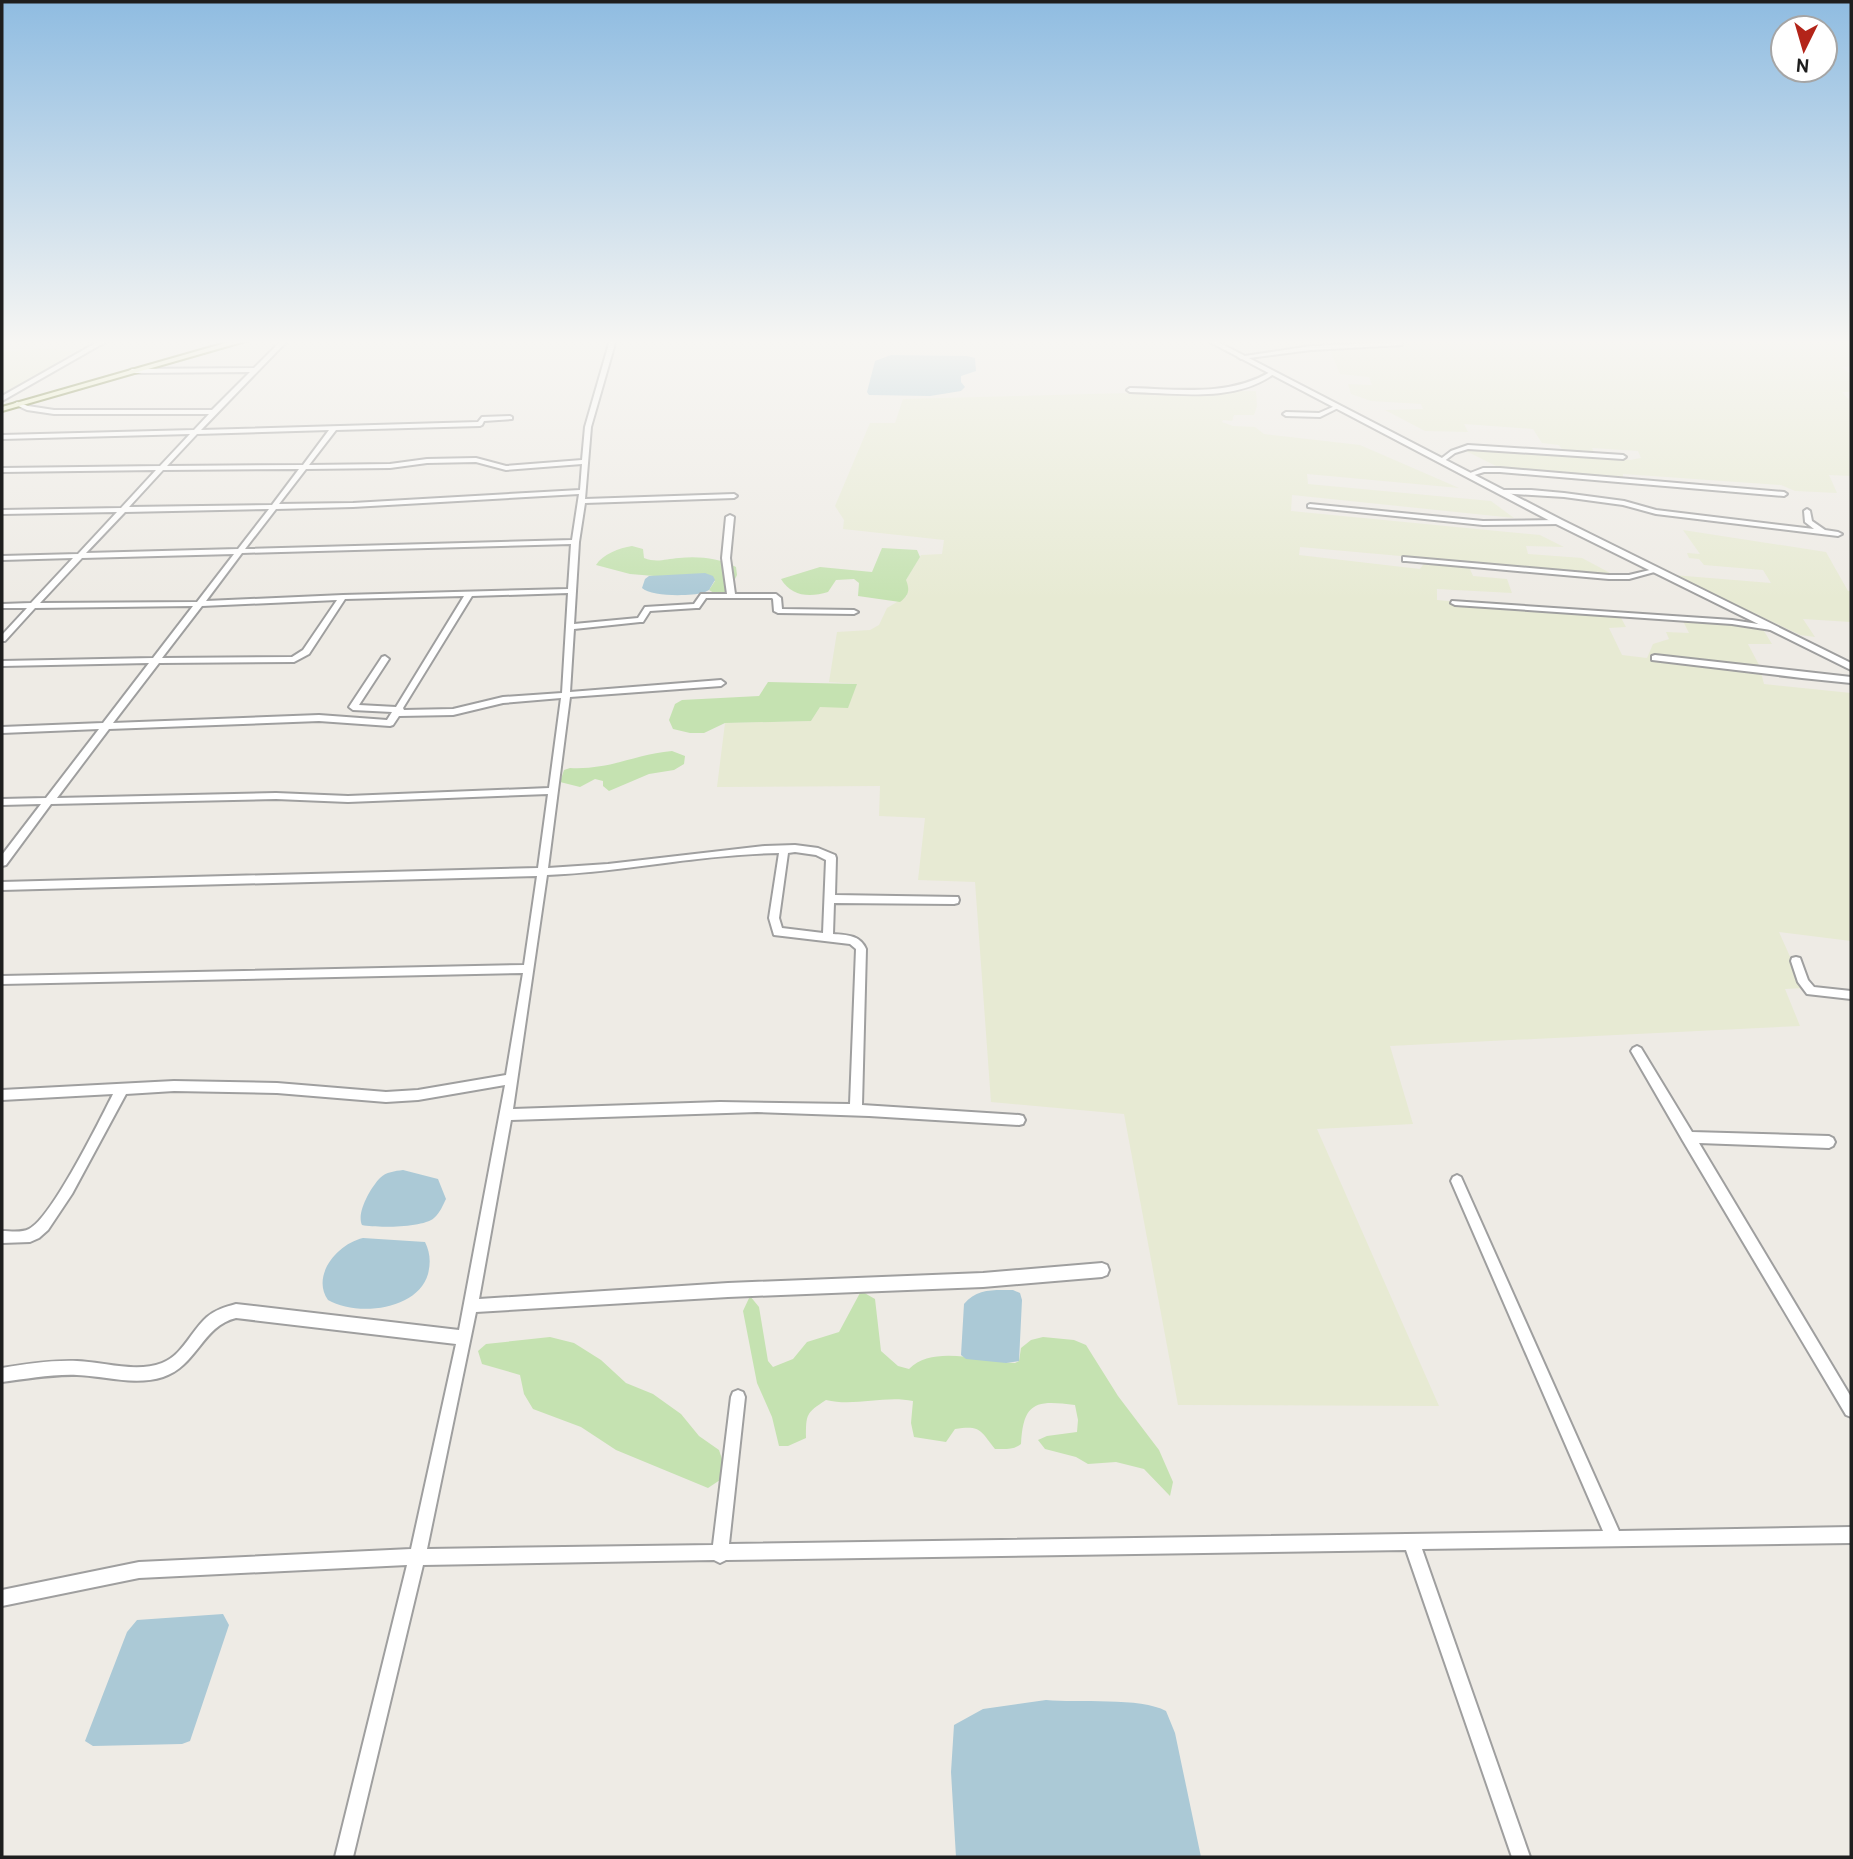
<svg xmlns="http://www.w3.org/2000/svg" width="1853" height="1859" font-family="Overpass,sans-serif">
  <rect width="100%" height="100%" fill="#eeebe5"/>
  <!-- farmland -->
  <path fill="#e7ead3" d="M1334 340H1851V366L1842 367 1851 375V392H1842L1851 402V476L1829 475 1837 493 1795 491 1781 485 1623 474V478L1498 467 1466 451V449L1630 460 1641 458 1638 451 1592 448 1595 454 1564 452 1559 445 1542 443 1533 429 1464 424 1468 432 1425 431 1385 410 1423 409 1421 404 1371 401 1351 394 1348 384 1372 385 1369 377 1340 374 1329 348 1404 346 1403 343 1338 344Z
    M47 349 74 351 54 365 2 395V351Z
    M1202 391H1256L1257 406 1254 415H1234L1232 421 1223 420 1222 422 1233 426 1255 427 1264 434 1360 445 1459 488 1307 474 1308 484 1491 501 1514 518 1292 495 1291 511 1540 535 1564 547 1526 546 1528 554 1582 558 1614 575 1300 547 1299 555 1420 569 1425 562 1469 567 1473 576 1507 579 1512 593 1437 589V600L1620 616 1626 627 1609 628 1622 655 1647 658 1653 644 1669 639 1666 632 1689 633 1683 621 1745 624 1764 631 1772 644H1748L1759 665 1764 684 1851 693V941L1779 932 1804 988 1785 989 1800 1026 1390 1046 1413 1124 1317 1129 1439 1406 1178 1405 1124 1114 991 1102 975 882 918 880 925 818 879 816 880 786 717 787 725 723 811 721 820 707 857 684 829 682 837 632 870 630 879 625 887 608 907 596 906 580 921 555 942 554 944 540 843 529 844 520 835 506 870 423H895L903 399Z
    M1683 530 1826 552 1848 591H1851V622L1803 619 1815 637 1800 635 1673 575 1771 583 1763 570 1704 565 1699 559 1689 558 1687 553 1700 554Z"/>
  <!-- grass -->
  <path fill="#c5e2b1" d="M632 546 643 549 644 558C657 563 665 559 679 558 699 556 718 558 736 567L737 575 728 593H714L709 590 715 581 630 574 596 565C603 554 619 548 632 546Z
    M882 548 917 550 920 557 906 580C910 590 909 595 900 602L858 596 859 583 854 579 836 580 828 592C809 598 791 596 781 579L820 567 872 572Z
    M768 682 857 684 848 708 820 707 811 721 725 723 704 733H690L673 729 669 720 675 704 682 700 759 696Z
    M672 751 685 756 684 764 674 770 649 774 609 791 603 786V781L595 779 580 787 560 782 564 770 570 768C611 770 635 754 672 751Z
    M861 1291 875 1299 881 1351 898 1366 909 1369C934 1344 982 1362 1015 1363L1019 1361 1021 1348 1031 1340 1043 1337 1074 1340 1086 1345 1118 1396 1159 1450 1173 1482 1170 1496 1144 1469 1116 1462 1088 1464 1076 1457 1045 1449 1038 1440 1047 1436 1077 1432 1078 1420 1075 1405C1037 1400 1023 1401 1021 1444 1013 1450 1006 1449 995 1449 980 1431 982 1425 955 1429L946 1442 914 1437 911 1423 913 1401C884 1395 855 1407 826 1400 806 1413 806 1414 806 1438L788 1446H779L772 1417 757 1383 743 1311 750 1296 759 1307 768 1361 773 1367 793 1359 807 1342 839 1332Z
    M550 1337 574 1343 601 1360 626 1383 653 1394 681 1414 699 1436 719 1450 723 1462 720 1480 708 1488 616 1450 581 1427 533 1409 524 1394 520 1375 482 1364 478 1351 486 1344Z"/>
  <!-- water -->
  <path fill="#abc9d6" d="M891 355 967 356 975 358 976 371 961 376V382L965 387 961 391 930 396 869 395 867 392 875 361Z
    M705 573 713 576 715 580 709 590 703 593C690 596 651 597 642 588L645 579 649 576Z
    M403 1170 438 1179 446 1199C443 1205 440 1213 434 1218 423 1228 376 1228 362 1225 356 1213 371 1187 380 1178 386 1172 395 1171 403 1170Z
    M363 1238 425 1242C430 1252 431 1262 428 1274 418 1310 357 1317 328 1300 311 1276 337 1244 363 1238Z
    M1013 1290 1020 1293 1022 1300 1019 1361 1006 1363 966 1359 961 1355 964 1304C977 1288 994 1290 1013 1290Z
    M223 1614 229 1625 190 1741 182 1744 93 1746 85 1741 127 1632 137 1620Z
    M1046 1700C1077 1703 1141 1697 1166 1711L1175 1733 1201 1857H956L951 1772 954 1725 983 1709Z"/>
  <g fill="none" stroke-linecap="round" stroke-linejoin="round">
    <!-- minor casing -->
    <g stroke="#9f9f9f" stroke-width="4">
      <path id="minor" d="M282 340H288L201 430 478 422 482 417 510 416 512 417V419L484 421 482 425 480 426 336 430 309 465 390 464 427 459 476 458 506 466 582 460 585 427 610 340H616L591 427 585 499 734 494 737 496 734 498 585 503 579 542 574 624 638 618 645 607 694 604 701 594H727L722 558 726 517 730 515 734 517 730 558 735 594H776L781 598 782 609 854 610 858 612 854 614 778 613 774 611 773 599 772 598H706L699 608H696L650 611 643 622H640L574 629 570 692 721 680 725 683 721 686 570 697 548 868 608 864 765 846 795 845 818 848 835 855 836 858 835 895 958 897 959 900 958 903 954 904 834 903 833 934C847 935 860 935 866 949L862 1105 1019 1115 1023 1116 1025 1120 1023 1124 1019 1125 869 1116 757 1112 511 1120 479 1299 728 1283 983 1273 1102 1263 1107 1265 1109 1270 1107 1275 1102 1277 983 1287 728 1297 476 1312 427 1549 713 1545 731 1397 733 1392 738 1390 743 1392 745 1397 729 1544 1603 1531 1451 1181 1453 1177 1457 1175 1461 1177 1619 1531 1851 1527V1543L1422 1549 1530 1857H1512L1406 1550 726 1560 720 1563 714 1560 423 1565 353 1857H335L407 1565 139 1578 2 1606V1590L139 1562 411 1549 456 1344 236 1318C202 1326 197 1366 163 1377 135 1386 105 1376 77 1375 52 1374 27 1379 2 1382V1368C26 1364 52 1360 77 1361 104 1362 136 1373 162 1363 183 1355 191 1331 207 1317 215 1310 225 1307 236 1304L459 1330 505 1085 418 1100 386 1102 277 1093 174 1091 126 1094 72 1194 48 1230 39 1238 30 1242 2 1243V1231C10 1231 22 1233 29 1229 51 1219 100 1120 113 1094L2 1100V1090L174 1081 277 1083 386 1092 418 1090 506 1075 523 973 2 984V976L524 965 537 876 2 890V882L538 868 548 794 348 802 276 799 51 804 6 865 2 866V855L41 804 2 805V799L46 798 99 729 2 733V727L103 723 149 663 2 666V661L153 658 193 606 35 608 5 641H2V635L27 608H2V604L31 603 73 558 2 560V556L78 554 117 512 2 514V510L121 508 156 470 2 472V468L160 466 190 434 2 439V435L194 430 209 414H54L27 410 14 404 17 402 28 406 54 410H212L250 372 132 373 129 371 132 369 254 368ZM329 430 303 465 167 466 197 434ZM476 462 506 470 582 464 580 490 353 503 279 504 306 469 390 468 427 463ZM299 469 272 505 129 507 163 470ZM579 494 572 540 245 549 276 509 353 507ZM269 509 238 549 86 553 125 512ZM571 544 568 589 343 595 206 601 242 553ZM234 554 197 602 40 603 82 558ZM568 593 562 693 503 697 453 709 404 710 403 708 472 596ZM464 596 396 707 359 705 389 659 385 656 382 657 349 707 353 710 392 712 387 720 319 715 113 723 159 663 294 662 309 654 345 599ZM337 600 303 650 292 657 162 658 202 606ZM561 698 549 788 348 796 276 793 57 798 109 729 319 721 390 726 393 725 399 716 453 715 503 703ZM795 852 816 855 826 860 823 933 782 928 779 918 788 853ZM779 853 769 918 774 935 850 944 856 949 850 1104 720 1102 513 1109 547 875C624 872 701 854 779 853Z
        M1400 342 1402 343V345L1311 350 1241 359 1238 357 1311 346Z
        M1270 372 1275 373C1236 403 1176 393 1130 392L1127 390 1130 388C1177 389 1228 397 1270 372Z
        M1335 406 1340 407 1320 417 1286 416 1283 414 1286 412 1319 413Z
        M1468 445 1623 455 1626 457 1623 459 1468 449 1455 453 1443 462 1438 461 1451 451Z
        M1483 468H1500L1784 492 1787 494 1784 496 1500 472H1484L1468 477 1465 475Z
        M1501 490H1531L1564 493 1624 501 1656 510 1814 529 1805 522 1804 511 1807 509 1810 511 1812 521 1825 530 1838 532 1842 534 1838 536 1656 514 1623 505 1564 497 1499 493 1498 492Z
        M1310 504 1483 521 1559 520 1563 522 1559 524 1483 525 1308 507V505Z
        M1403 557 1609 575H1629L1654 569 1658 571 1629 579H1609L1406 561H1403Z
        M1452 601 1732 620 1771 626 1775 628 1771 630 1732 624 1455 605 1451 603Z
        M1655 655 1851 677V683L1802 678 1652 660V656Z
        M1796 957 1800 958 1808 980 1814 987 1851 991V999L1807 994 1798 982 1791 961 1792 958Z
        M1637 1046 1641 1048 1692 1132 1829 1136 1833 1138 1835 1142 1833 1146 1829 1148 1699 1143 1851 1397V1417L1846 1415 1683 1141 1631 1051 1633 1048Z"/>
    </g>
    <!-- tertiary casing -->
    <g stroke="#9f9f9f" stroke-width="4">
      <path id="tertiary" d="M101 340H109L2 401V396Z
        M1206 340H1214L1562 520 1851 663V670L1556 524Z"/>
    </g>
    <!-- secondary casing -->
    <g stroke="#586712" stroke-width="4">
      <path id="secondary" d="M236 340H249L2 411V407Z"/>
    </g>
    <!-- minor -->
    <use href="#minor" fill="#fff" fill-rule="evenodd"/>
    <!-- tertiary -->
    <use href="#tertiary" fill="#fff" fill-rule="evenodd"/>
    <!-- secondary -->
    <use href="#secondary" fill="#ebf1bf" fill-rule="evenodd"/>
  </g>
  <!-- sky -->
  <linearGradient id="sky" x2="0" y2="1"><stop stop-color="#8fbce1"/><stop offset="0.57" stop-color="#f7f6f3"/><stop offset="1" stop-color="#f7f6f3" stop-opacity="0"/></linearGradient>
  <rect width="1853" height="600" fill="url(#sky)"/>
  <!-- border -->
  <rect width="1853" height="1859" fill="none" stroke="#1e1e1e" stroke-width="7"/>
  <!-- north arrow -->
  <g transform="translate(1804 49) rotate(185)"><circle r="33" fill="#ffffff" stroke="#a5a5a5" stroke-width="2"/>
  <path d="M0-5L12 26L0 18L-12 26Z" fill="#b32419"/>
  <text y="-10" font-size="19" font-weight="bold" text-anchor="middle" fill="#1e1e1e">N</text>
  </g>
</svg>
